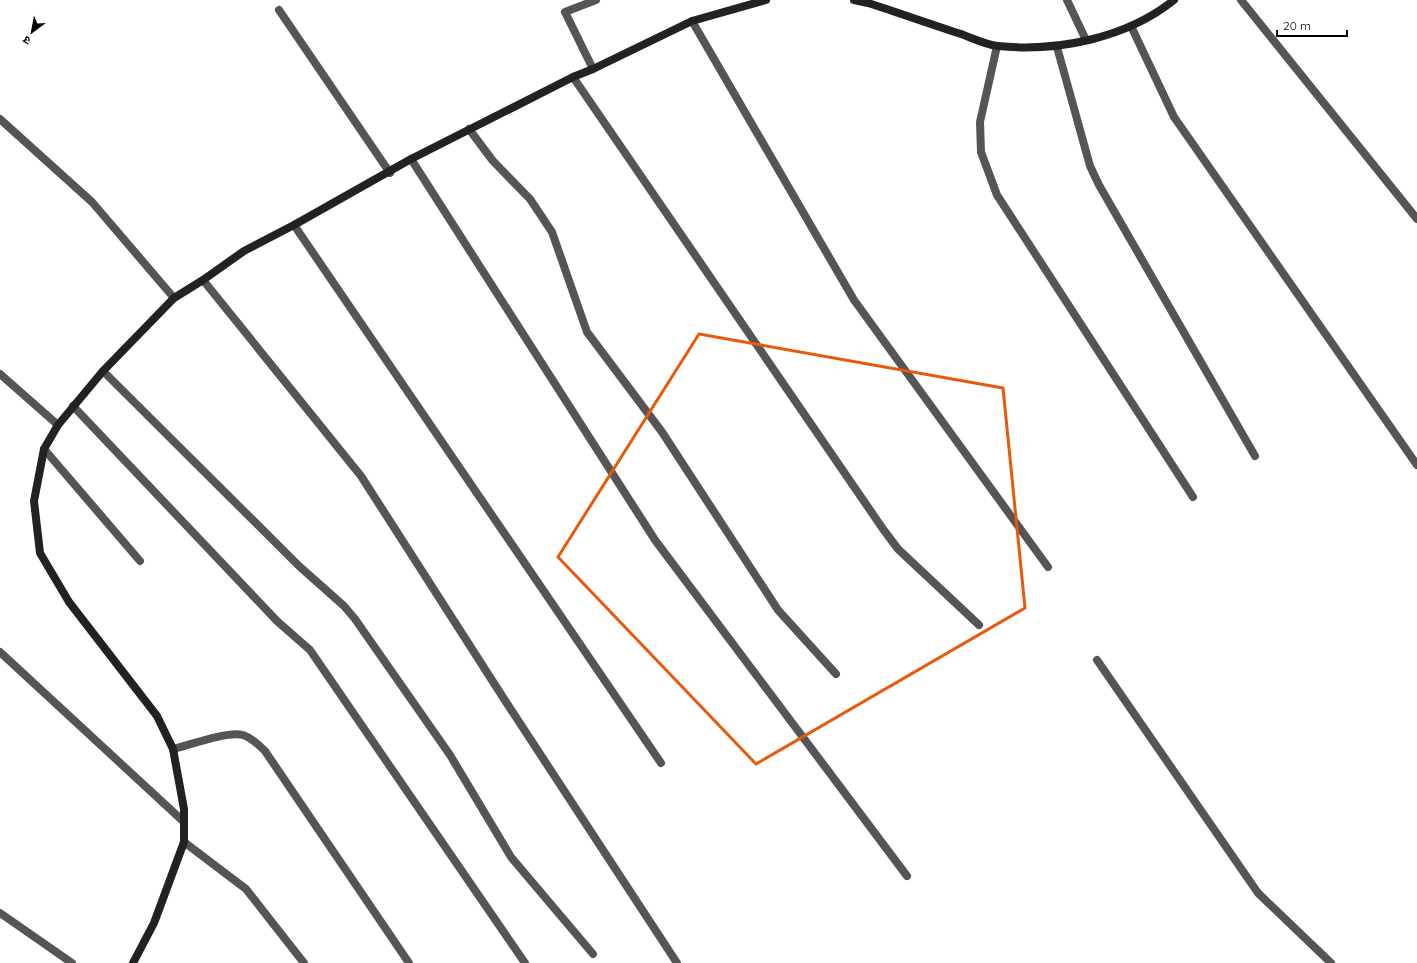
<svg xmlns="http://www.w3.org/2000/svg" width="1417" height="963" font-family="Quicksand,'Noto Sans Devanagari',sans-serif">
  <rect width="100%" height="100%" fill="#fff"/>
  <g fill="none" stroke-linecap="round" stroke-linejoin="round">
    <!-- service -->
    <path stroke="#555" stroke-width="8" d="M279 10 390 173"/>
    <!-- minor -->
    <path stroke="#555" stroke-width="8" d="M1067 0 1086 40
      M1241 0 1417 219
      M692 21 854 300 1048 567
      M1131 26 1174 117 1417 465
      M997 46 980 122 981 152 997 195 1193 497
      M1057 47 1090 166 1099 185 1255 456
      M593 69 565 12 596 0
      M573 77 883 529 898 549 979 625
      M0 119 92 202 174 298
      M469 129 493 161 530 199 552 232 587 332 662 432 778 610 836 674
      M411 159 655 540 907 876
      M294 225 661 763
      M203 280 361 476 506 702 677 963
      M103 371 299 566 344 606 355 619 450 755 511 857 593 954
      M0 374 58 425
      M73 406 277 621 310 650 525 963
      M44 449 140 561
      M0 652 184 822
      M1097 660 1258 893 1331 963
      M173 749C189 745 228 731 243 735 252 738 259 745 265 751L409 963
      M184 842 246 889 304 963
      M0 913 72 963"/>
    <!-- secondary -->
    <path stroke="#222" stroke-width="8" d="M854 0 868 3C899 13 930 24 961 34 972 38 986 45 998 46 1058 52 1127 38 1174 0
      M133 963 154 923 184 842V809L173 749 157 716 69 602 40 553 34 501 44 449 58 425 103 371 174 298 203 280 244 251 294 225 411 159 573 77 593 69 692 21 766 0"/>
  </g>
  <!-- marked area -->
  <path fill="none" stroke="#e8590c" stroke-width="3" stroke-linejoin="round" d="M699 334 1003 388 1025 608 756 764 558 557Z"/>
  <!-- north arrow -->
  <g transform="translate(32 32) rotate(212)" stroke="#ffffff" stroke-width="3" paint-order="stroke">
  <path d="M0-3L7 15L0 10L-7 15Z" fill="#000000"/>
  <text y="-6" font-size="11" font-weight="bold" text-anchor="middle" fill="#000000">उ</text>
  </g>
  <!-- scale -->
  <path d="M1277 30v6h70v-6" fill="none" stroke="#000000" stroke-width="2"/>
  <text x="1283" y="30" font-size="12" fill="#000000" stroke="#ffffff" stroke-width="3" paint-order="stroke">20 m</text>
</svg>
